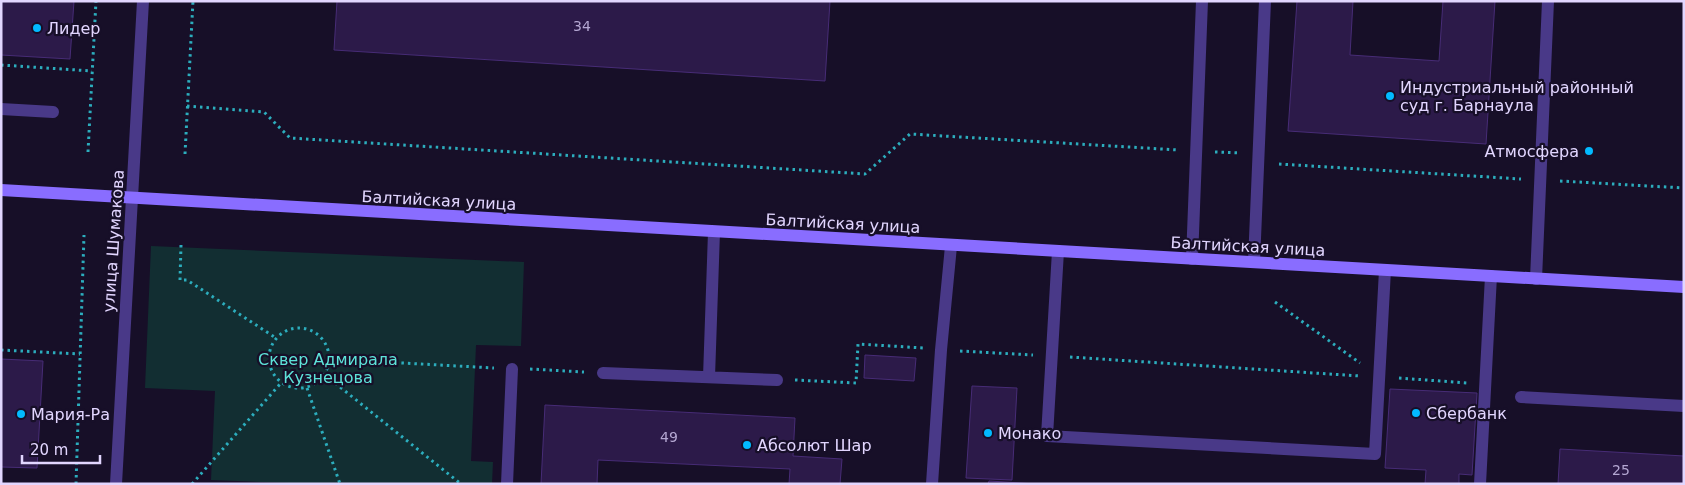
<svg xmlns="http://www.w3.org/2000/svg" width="1685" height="485" font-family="'DejaVu Sans',sans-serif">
  <rect width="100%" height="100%" fill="#170f28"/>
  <!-- green -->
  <path fill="#122e32" d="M151 246 524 262 521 346 476 345 471 461 493 462 492 484H315L211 480 215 391 145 388Z"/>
  <!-- building -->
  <path fill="#2c1a49" stroke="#472c76" d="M1 1H74L70 59 1 55Z
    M337 1H830L825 81 334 50Z
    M1297 1H1353L1350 55 1439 61 1443 1H1495L1486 144 1288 131Z
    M865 355 916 358 914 381 864 378Z
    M1 359 43 361 37 468 1 467Z
    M972 386 1017 388 1012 480 966 478Z
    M1390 389 1477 393 1472 475 1459 474V484H1425L1426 470 1385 468Z
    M545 405 795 418 793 456 842 459 840 484H789L790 469 598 460 597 484H541Z
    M1560 449 1684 456V484H1558Z
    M989 481 1036 484H988Z"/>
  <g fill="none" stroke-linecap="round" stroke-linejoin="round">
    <!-- path -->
    <path stroke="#2cadbd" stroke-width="3" stroke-dasharray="2.5 4" stroke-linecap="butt" d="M1 65 92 71
      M187 106 264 112 290 138 865 174 910 134 1179 150
      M88 152 96 1
      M1215 152 1241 153
      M185 154 193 1
      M1279 164 1521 179
      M1560 181 1684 188
      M181 245 180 280H187L276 338
      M1275 302 1360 363
      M269 358a30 30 0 1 1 60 0a30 30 0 1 1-60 0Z
      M1 350 80 354
      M960 351 1033 355
      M1070 357 1360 376
      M330 359 494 368
      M530 369 584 372
      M325 375 461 484
      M1399 378 1467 383
      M795 380 856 383 858 344 924 348
      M307 388 340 484
      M76 484 84 235
      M192 484 281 383"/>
    <!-- service -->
    <path stroke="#493988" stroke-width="12" d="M1 109 53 112
      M1058 251 1047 436 1375 454 1385 270
      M1192 259 1202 1
      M1254 262 1265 1
      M1536 279 1548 1
      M603 373 777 380
      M709 377 714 232
      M1521 397 1684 406
      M507 484 512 369
      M932 484 941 350 951 246
      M1480 484 1491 276"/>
    <!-- minor -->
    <path stroke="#493988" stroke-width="12" d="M116 484 143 1"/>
    <!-- secondary -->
    <path stroke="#896dff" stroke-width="12" d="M1 190 1684 287"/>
  </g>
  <!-- markers -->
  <g fill="#02baff" stroke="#170f28" stroke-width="2">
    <circle cx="37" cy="28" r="5"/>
    <circle cx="1390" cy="96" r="5"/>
    <circle cx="1589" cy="151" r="5"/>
    <circle cx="1416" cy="413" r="5"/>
    <circle cx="21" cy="414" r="5"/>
    <circle cx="988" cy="433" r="5"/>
    <circle cx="747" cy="445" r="5"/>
  </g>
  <g text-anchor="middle" stroke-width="4.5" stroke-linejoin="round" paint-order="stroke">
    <!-- number labels -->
    <g font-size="14" fill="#b4a7d2">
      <text x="582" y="31">34</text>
      <text x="669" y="442">49</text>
      <text x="1621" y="475">25</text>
    </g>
    <!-- poi labels -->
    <g font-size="16" fill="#e2d6ff" stroke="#170f28" text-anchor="start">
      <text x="47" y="34">Лидер</text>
      <text x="1400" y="93">Индустриальный районный<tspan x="1400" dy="18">суд г. Барнаула</tspan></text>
      <text x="1579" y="157" text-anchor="end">Атмосфера</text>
      <text x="1426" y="419">Сбербанк</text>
      <text x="31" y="420">Мария-Ра</text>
      <text x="998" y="439">Монако</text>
      <text x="757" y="451">Абсолют Шар</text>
    </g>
    <!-- street labels -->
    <g font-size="16" fill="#e2d6ff" stroke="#170f28">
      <text transform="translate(439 200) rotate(3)" y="6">Балтийская улица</text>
      <text transform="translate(843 223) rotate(3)" y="6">Балтийская улица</text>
      <text transform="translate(113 241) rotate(-86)" y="6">улица Шумакова</text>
      <text transform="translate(1248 246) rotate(3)" y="6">Балтийская улица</text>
    </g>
    <!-- park labels -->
    <g font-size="16" fill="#5de3d9" stroke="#170f28">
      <text x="328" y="365">Сквер Адмирала<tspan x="328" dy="18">Кузнецова</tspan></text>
    </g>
  </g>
  <!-- border -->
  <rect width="1685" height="485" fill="none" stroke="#e2d6ff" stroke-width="5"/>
  <!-- scale -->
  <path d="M22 455v8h78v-8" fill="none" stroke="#e2d6ff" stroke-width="2.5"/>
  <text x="30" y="455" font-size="15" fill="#e2d6ff" stroke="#170f28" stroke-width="4" paint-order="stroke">20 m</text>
</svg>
